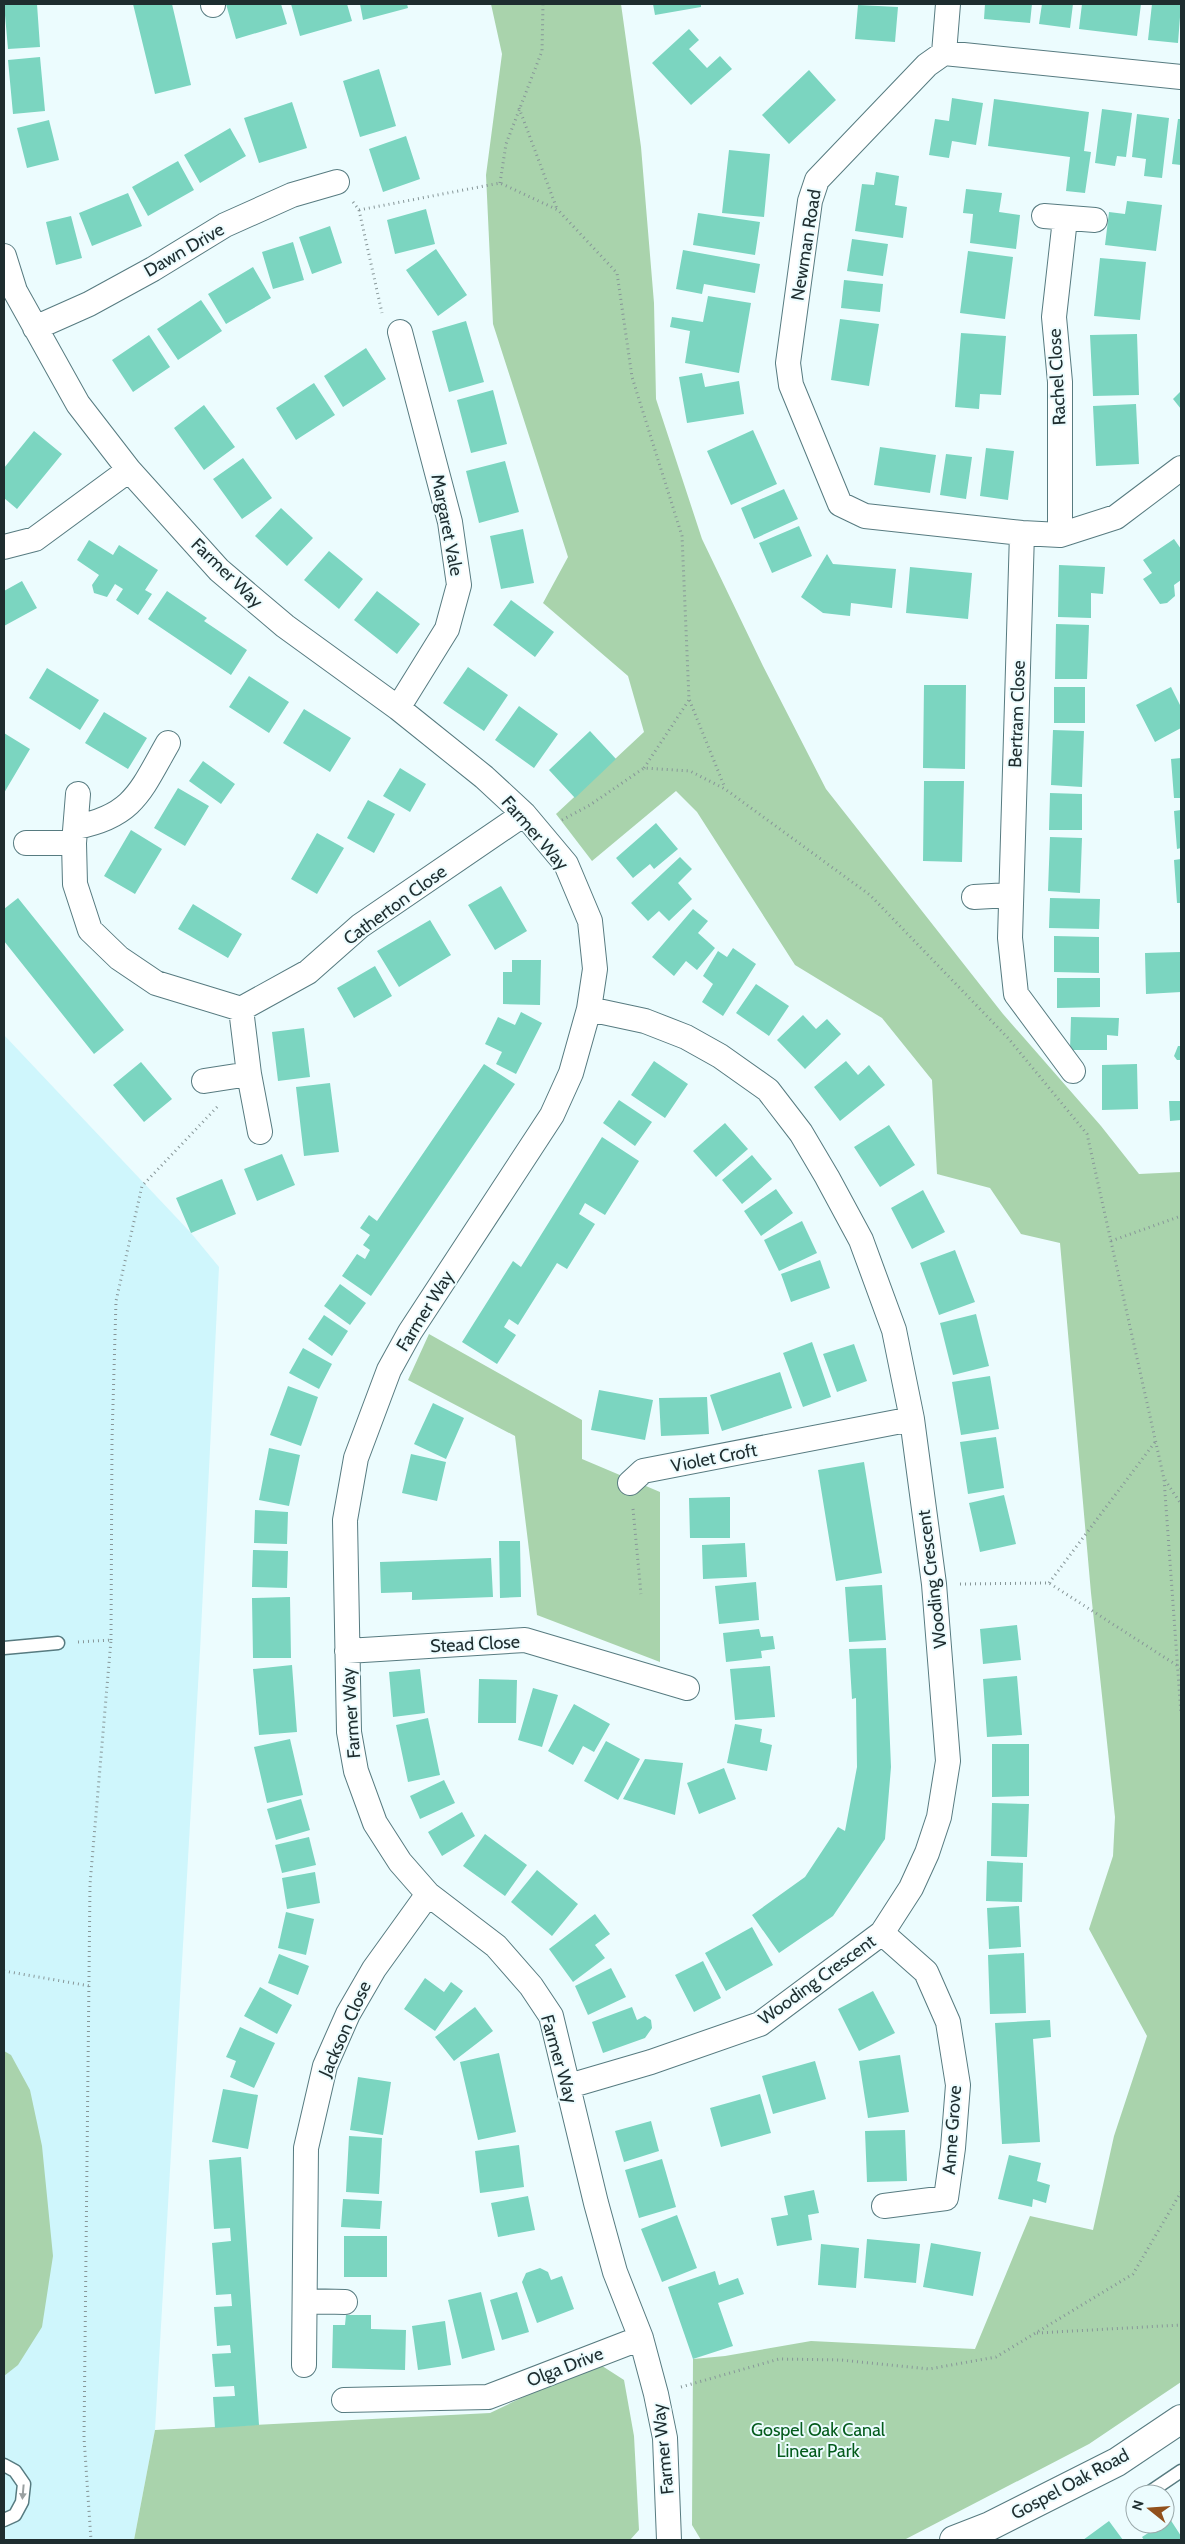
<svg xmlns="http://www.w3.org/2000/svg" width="1185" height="2544" font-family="Cabin,sans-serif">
  <rect width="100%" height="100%" fill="#ecfcfe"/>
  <!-- built -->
  <path fill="#cff6fc" d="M4 1035 191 1233 219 1267 200 1651 155 2430 134 2540H4Z"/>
  <!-- green -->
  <path fill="#a9d3ac" d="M491 4H621L641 147 654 303 656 399 702 539 763 666 826 789 1003 1014 1101 1126 1139 1174 1181 1172V2382L1089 2444 904 2540H701L692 2525 693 2359 725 2356 811 2341 975 2349 1030 2216 1093 2230 1114 2136 1147 2036 1089 1929 1113 1856 1115 1817 1091 1593 1060 1243 1021 1234 990 1188 937 1174 932 1080 882 1018 795 965 697 812 676 791 592 861 556 814 644 732 628 676 543 603 568 557 493 324 486 175 502 54Z
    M429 1334 582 1420V1459L660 1492V1662L537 1615 515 1436 408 1380Z
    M4 2051 11 2055 30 2090 42 2146 53 2256 42 2327 18 2365 4 2376Z
    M596 2362 624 2380 634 2436 639 2530 630 2540H134L155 2430 490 2413Z"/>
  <!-- building -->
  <path fill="#7bd5c0" d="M4 4H37L40 47 8 49Z
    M133 4H172L191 85 155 94Z
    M226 4H281L287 24 236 39Z
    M291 4H347L352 21 300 36Z
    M360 4H407L408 8 363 20Z
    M653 4H701V7L655 15Z
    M985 4H1032L1030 23 984 19Z
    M1042 4H1073L1070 28 1039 24Z
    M1082 4H1141L1137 36 1079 29Z
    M1152 4H1181L1178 43 1148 40Z
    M858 5 898 7 895 42 855 39Z
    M689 29 699 40 689 49 707 68 720 56 732 69 691 105 652 63Z
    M40 57 45 111 13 114 8 60Z
    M379 69 396 126 360 137 343 81Z
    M809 70 836 100 789 144 762 115Z
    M952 98 983 103 976 145 952 141 949 158 929 155 935 119 949 121Z
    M994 99 1089 112 1084 151 1091 152 1085 193 1066 191 1070 157 988 146Z
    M292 102 307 148 259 163 244 118Z
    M1102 109 1132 113 1126 157 1117 156 1115 166 1095 163Z
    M1137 114 1169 118 1162 178 1144 176 1146 159 1132 157Z
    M1178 119H1181V165L1172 164Z
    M49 120 59 160 27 168 17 128Z
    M230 128 246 156 200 183 184 155Z
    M406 136 420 179 383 192 369 149Z
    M729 150 770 154 764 217 722 213Z
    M178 161 194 190 148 216 132 187Z
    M876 172 899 176 895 205 907 207 903 238 855 231 862 184 874 185Z
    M966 189 1002 193 999 212 1020 215 1016 249 970 243 973 214 963 213Z
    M128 193 142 226 92 246 79 213Z
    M1127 201 1162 205 1156 251 1105 245 1109 212 1125 214Z
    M426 209 435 244 395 254 387 220Z
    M698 213 760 222 755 255 693 245Z
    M71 216 82 258 56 265 46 222Z
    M330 226 342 263 312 274 299 237Z
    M852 239 888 244 883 276 847 271Z
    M293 242 304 280 273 289 262 252Z
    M436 249 467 295 438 316 406 270Z
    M683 250 760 264 755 293 704 284 702 294 676 289Z
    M968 251 1013 257 1005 319 960 313Z
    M1100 258 1146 262 1140 320 1094 316Z
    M253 267 271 298 226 324 208 294Z
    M844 280 883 284 880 312 841 308Z
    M708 296 751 303 739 373 685 363 690 331 670 327 672 317 703 322Z
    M201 300 222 331 178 360 157 329Z
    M840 319 879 324 869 386 831 380Z
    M466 321 484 382 449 392 432 331Z
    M961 333 1006 336 1001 395 980 394 979 409 955 407Z
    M1137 334 1139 395 1093 396 1090 335Z
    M149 335 170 367 133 392 112 360Z
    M366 348 386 379 343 407 324 376Z
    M702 373 705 387 739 381 744 414 687 423 679 377Z
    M314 383 335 415 296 440 276 408Z
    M493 390 507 444 471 453 457 400Z
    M1181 391V409L1173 399Z
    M1136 404 1139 464 1096 466 1093 406Z
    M204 405 235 447 204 470 174 428Z
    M753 430 777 484 731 505 707 451Z
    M34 431 62 454 17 509 4 498V468Z
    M880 447 936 455 930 493 874 485Z
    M986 448 1014 451 1008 500 980 496Z
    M946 454 972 457 966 499 940 495Z
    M243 458 272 498 242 519 213 479Z
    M505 461 519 512 479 523 466 471Z
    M784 489 798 519 754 539 741 508Z
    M281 508 313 538 287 566 255 536Z
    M799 526 812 556 772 573 759 543Z
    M523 529 534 583 501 589 490 536Z
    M1174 539 1181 549V580L1174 585 1175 596 1167 603 1160 604 1143 579 1152 573 1143 560Z
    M89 540 113 555 119 545 158 570 145 590 152 594 138 615 116 600 123 589 115 584 107 597 94 593 92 585 99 575 77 560Z
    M329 551 363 579 339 609 304 580Z
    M827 554 833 564 896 569 892 608 851 603 850 616 823 613 801 597Z
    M1059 565 1105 567 1103 594 1091 593V618L1058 617Z
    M910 567 972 573 968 619 906 613Z
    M22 581 37 608 4 626V591Z
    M167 591 207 618 204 621 247 650 231 675 148 619Z
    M377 591 420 624 397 654 354 620Z
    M511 600 554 632 535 657 493 625Z
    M1056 624 1089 625 1087 679H1055Z
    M468 667 508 695 484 731 443 703Z
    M47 668 99 700 80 730 29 698Z
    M249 676 289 702 269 733 229 707Z
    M924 685H966L965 769 923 768Z
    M1054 687H1085V723H1054Z
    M1171 687 1181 707V728L1155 742 1136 705Z
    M519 706 558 734 534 768 495 740Z
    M304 709 351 738 330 772 283 743Z
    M104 712 147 738 128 769 85 743Z
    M1053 730 1084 731 1082 787 1051 785Z
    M590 731 616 759 575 798 549 770Z
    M4 733 30 749 4 793Z
    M1181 758V798H1174L1171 759Z
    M203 761 235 784 221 804 189 781Z
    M400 768 426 784 410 812 383 796Z
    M924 781H964L962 862 923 861Z
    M178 788 209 806 185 846 154 828Z
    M1050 793 1082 794V830H1049Z
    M368 800 395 814 374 853 347 838Z
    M1181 810V848L1177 849 1174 811Z
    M656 823 678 849 654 869 650 864 633 878 616 858Z
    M131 830 162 849 135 894 104 876Z
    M317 833 344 848 317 894 291 879Z
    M1050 837 1082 838 1080 893 1048 891Z
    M680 857 692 869 678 883 692 899 669 921 659 911 648 921 631 903Z
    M1181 859V903H1177L1174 860Z
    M501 886 527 931 495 950 468 905Z
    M18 898 124 1030 94 1054 4 941V909Z
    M1050 898 1100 899 1099 929 1049 928Z
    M193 904 242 934 228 958 178 929Z
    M693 909 708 921 698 933 715 948 697 970 686 961 674 976 652 957Z
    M430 920 451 955 399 987 377 951Z
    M1054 936 1099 937V973L1054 972Z
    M733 948 756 964 723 1016 702 1002 713 984 703 976 718 951 727 957Z
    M1181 952V992L1146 994 1145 953Z
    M512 960H541L540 1005 503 1004V972H512Z
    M375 966 392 996 354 1018 337 988Z
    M1057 978H1100V1007L1057 1008Z
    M756 984 789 1006 769 1036 736 1013Z
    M521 1012 542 1023 516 1074 496 1064 502 1052 485 1044 498 1017 515 1025Z
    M803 1015 816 1029 827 1019 841 1034 805 1069 777 1040Z
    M1071 1017 1119 1018 1118 1036 1107 1035V1050H1070Z
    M304 1028 310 1077 278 1081 272 1032Z
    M1178 1046H1181V1060H1177L1174 1056Z
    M654 1061 688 1084 665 1118 631 1095Z
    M846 1061 858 1075 869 1065 885 1085 840 1121 814 1087Z
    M141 1062 172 1099 144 1122 113 1085Z
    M484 1064 515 1084 371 1296 342 1276 357 1254 365 1259 370 1250 363 1245 370 1235 360 1228 369 1215 377 1221Z
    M1137 1064 1138 1109 1102 1110V1065Z
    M330 1083 339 1152 304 1156 296 1087Z
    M619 1100 652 1122 635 1146 603 1123Z
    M1169 1101H1181V1120L1170 1121Z
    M725 1123 748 1149 716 1177 693 1151Z
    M889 1125 915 1165 880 1187 854 1147Z
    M602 1137 639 1161 605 1215 585 1203 579 1214 595 1224 567 1269 557 1263 518 1325 509 1319 504 1327 516 1335 497 1364 462 1342 513 1261 521 1267Z
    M282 1154 295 1185 257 1201 244 1169Z
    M752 1155 772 1179 742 1204 722 1180Z
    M222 1179 236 1214 191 1233 176 1198Z
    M776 1189 793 1213 761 1236 744 1211Z
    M923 1190 945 1232 912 1249 891 1208Z
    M802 1221 817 1253 779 1271 764 1240Z
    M955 1250 975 1302 939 1315 920 1263Z
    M820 1260 830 1288 791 1302 781 1274Z
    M340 1284 366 1303 350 1325 324 1306Z
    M976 1314 989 1366 953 1375 940 1323Z
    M324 1315 348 1331 332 1356 308 1339Z
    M812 1342 831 1397 803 1407 783 1353Z
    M854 1344 867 1381 837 1392 823 1354Z
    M303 1348 332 1364 319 1389 289 1373Z
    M780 1372 792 1408 722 1431 710 1395Z
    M990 1376 999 1429 961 1435 952 1382Z
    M288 1386 318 1397 301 1446 270 1435Z
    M599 1390 653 1400 645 1440 591 1430Z
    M707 1397 709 1434 661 1436 659 1398Z
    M433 1403 464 1418 446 1459 414 1444Z
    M996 1437 1004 1488 968 1494 960 1442Z
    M269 1448 300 1455 289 1506 259 1500Z
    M411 1454 446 1462 437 1501 402 1493Z
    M864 1462 882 1573 836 1581 818 1470Z
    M1004 1495 1016 1544 980 1552 969 1503Z
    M730 1497V1538H690L689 1498Z
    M255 1510 288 1512 287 1544 254 1543Z
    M499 1541H520L521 1597 500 1598Z
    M745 1543 747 1577 703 1579 702 1545Z
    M253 1550 288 1551 287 1588 252 1587Z
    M491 1558 493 1597 412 1600V1592L381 1593 380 1562Z
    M756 1582 759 1620 719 1624 715 1586Z
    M882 1585 886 1640 849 1642 845 1587Z
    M290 1597 291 1658H253L252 1598Z
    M1017 1625 1021 1660 983 1664 980 1629Z
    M759 1629 761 1637 773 1636 775 1649 761 1651 762 1658 726 1662 723 1633Z
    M886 1648 891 1767 885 1839 833 1916 779 1953 752 1915 805 1877 838 1827 845 1831 857 1767 856 1698 852 1699 849 1649Z
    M292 1665 297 1732 259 1735 253 1669Z
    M770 1666 775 1717 735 1720 730 1669Z
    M420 1669 425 1713 393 1717 389 1672Z
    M1017 1676 1022 1735 987 1737 983 1679Z
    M479 1679 517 1680 516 1723H478Z
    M533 1688 558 1695 542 1747 518 1740Z
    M574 1704 610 1724 594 1752 583 1746 573 1765 548 1751Z
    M428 1718 440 1775 408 1782 396 1725Z
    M735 1724 762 1729 760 1742 772 1745 767 1771 727 1763Z
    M290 1739 303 1795 267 1803 254 1747Z
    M606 1741 640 1759 618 1800 584 1781Z
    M992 1744H1029V1796L992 1797Z
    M645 1759 683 1763 675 1815 623 1799Z
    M724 1768 736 1799 699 1814 687 1783Z
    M444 1780 455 1803 420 1819 410 1796Z
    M301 1799 310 1830 276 1840 267 1809Z
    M992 1803 1029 1804 1027 1857 991 1856Z
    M462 1812 475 1836 442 1856 428 1832Z
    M485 1834 527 1865 505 1896 463 1866Z
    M309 1837 316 1865 282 1873 275 1845Z
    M987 1861 1023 1863 1022 1902 986 1901Z
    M537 1870 578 1904 552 1936 511 1902Z
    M315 1872 320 1903 287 1909 282 1878Z
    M1019 1906 1021 1947 989 1949 987 1908Z
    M286 1912 314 1919 306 1955 278 1948Z
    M595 1914 610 1934 595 1945 605 1958 573 1982 549 1949Z
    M752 1927 773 1965 726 1991 705 1953Z
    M1024 1953 1026 2013 990 2014 988 1955Z
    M279 1954 309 1966 298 1995 268 1983Z
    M703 1961 721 1998 694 2012 675 1975Z
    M611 1968 626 1997 588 2015 575 1986Z
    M425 1978 444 1992 451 1982 463 1991 435 2031 404 2009Z
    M260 1987 292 2005 277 2034 244 2016Z
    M873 1991 895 2033 859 2051 838 2009Z
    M475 2007 493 2031 454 2061 435 2037Z
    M632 2007 637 2020 645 2016 651 2020 652 2028 645 2038 603 2053 592 2022Z
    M1050 2020 1051 2037 1033 2039 1040 2142 1002 2144 995 2023Z
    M240 2027 275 2043 254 2088 230 2077 236 2061 226 2057Z
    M499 2053 516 2132 478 2140 460 2062Z
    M900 2055 909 2112 868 2118 859 2061Z
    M815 2061 826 2099 773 2114 762 2076Z
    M358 2077 391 2082 383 2135 350 2130Z
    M223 2089 258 2095 248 2149 212 2142Z
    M760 2094 771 2133 721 2147 710 2108Z
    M651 2121 659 2151 624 2162 615 2131Z
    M905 2130 907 2181 867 2182 865 2131Z
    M349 2136 382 2138 379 2194 346 2192Z
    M519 2145 524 2187 480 2193 475 2151Z
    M1009 2155 1041 2163 1037 2181 1050 2185 1046 2203 1033 2199 1032 2207 998 2199Z
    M241 2157 259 2425 215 2428 213 2397 235 2396 234 2386 215 2387 212 2354 231 2353 230 2345 217 2346 214 2307 232 2306 231 2294 216 2295 212 2243 231 2241 230 2228 214 2229 209 2160Z
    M662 2159 676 2207 639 2218 625 2170Z
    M814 2190 819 2213 808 2215 812 2240 777 2246 771 2218 788 2215 784 2196Z
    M528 2196 535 2230 498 2237 491 2203Z
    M343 2199 382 2201 380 2229 341 2227Z
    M677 2215 697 2268 662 2282 641 2229Z
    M344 2236H387V2277H344Z
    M867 2239 920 2244 916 2283 864 2278Z
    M931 2243 981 2252 973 2296 923 2287Z
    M821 2244 859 2248 856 2288 818 2285Z
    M540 2268 548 2272 551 2280 562 2276 574 2309 537 2323 522 2282 526 2273Z
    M715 2271 719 2285 738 2278 744 2294 718 2303 733 2346 693 2359 668 2287Z
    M481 2292 495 2350 462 2359 448 2300Z
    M517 2292 529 2332 502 2340 490 2300Z
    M346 2315H371V2329L406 2330 405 2370 332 2368 333 2325H345Z
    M445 2321 451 2365 418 2370 412 2326Z
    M1170 2519 1181 2536V2540H1144L1142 2537Z
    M1109 2521 1123 2540H1083Z"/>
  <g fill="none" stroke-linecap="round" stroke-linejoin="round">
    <!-- lane casing -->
    <g stroke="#577b80" stroke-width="15">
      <path id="lane" d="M4 1648 58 1643
        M4 2465 15 2471 24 2484 22 2502 15 2515 4 2520
        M1147 2494 1181 2471"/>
    </g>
    <!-- street casing -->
    <g stroke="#577b80" stroke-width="26">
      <path id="street" d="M213 5V4
        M944 53 948 4
        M1181 77 944 53 927 65 817 180 810 201 788 363 791 385 840 504 865 516 1022 533 1060 535 1116 517 1181 468
        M1044 216 1095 220
        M4 256 15 291 78 404 129 470 219 570 285 626 398 708 484 777 524 814 566 864 590 921 595 969 589 1009 571 1073 552 1115 410 1332 389 1370 356 1458 345 1520 349 1732 356 1771 375 1823 400 1862 428 1894 496 1946 531 1986 551 2016 596 2203 615 2272 641 2338 656 2394 665 2438 669 2540
        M35 328 89 304 153 269 225 225 292 195 337 182
        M1022 533 1010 938 1016 994 1073 1071
        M1060 535V382L1054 317 1065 219
        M4 547 35 539 129 470
        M398 708 447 629 459 585 450 522 400 332
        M78 794 74 843 75 884 90 930 119 958 156 983 241 1009
        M76 827C134 816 141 790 168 743
        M26 843H74
        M974 897 1010 895
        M204 1081 249 1074
        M260 1132 249 1074 241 1009 308 972 360 926 524 814
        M630 1483 643 1471 912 1419
        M347 1651 525 1640 687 1688
        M882 1933 926 1972 948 2022 958 2085 953 2148 946 2198 884 2206
        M569 2086 651 2062 760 2024 882 1933 911 1888 927 1853 939 1817 948 1761 934 1584 912 1419 894 1330 861 1240 827 1177 801 1133 768 1090 720 1056 686 1037 645 1021 589 1009
        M305 2301 345 2302
        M304 2365 306 2148 325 2066 348 2014 374 1969 428 1894
        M344 2400 488 2397 641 2338"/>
    </g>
    <!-- primary casing -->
    <g stroke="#577b80" stroke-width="30">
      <path id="primary" d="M954 2540 990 2526 1117 2462 1181 2419"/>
    </g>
    <!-- path -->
    <path stroke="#879698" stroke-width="3" stroke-dasharray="1 4" stroke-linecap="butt" d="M519 108 557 209
      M500 183 506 144 542 51 543 4
      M353 202 359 210 382 313
      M359 210 500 183 558 210 617 273 632 377 682 536 689 699 725 788
      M644 768 689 700
      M562 820 590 805 644 768 690 771 725 789 870 895 1008 1038 1087 1134 1164 1479 1181 1714
      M1111 1241 1181 1216
      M1165 1480 1181 1504
      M633 1509 641 1594
      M1049 1583 1155 1442
      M960 1584 1049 1583 1181 1668
      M111 1640 112 1439 116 1301 142 1186 219 1105
      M78 1642 111 1640 90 1884 84 2438 91 2540
      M4 1971 90 1986
      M1037 2333 1181 2325
      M681 2387 779 2359 841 2360 929 2369 996 2357 1133 2274 1181 2192"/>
    <!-- lane -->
    <use href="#lane" stroke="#fff" stroke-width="12"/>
    <!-- street -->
    <use href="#street" stroke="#fff" stroke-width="24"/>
    <!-- primary -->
    <use href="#primary" stroke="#fff" stroke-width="28"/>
  </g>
  <!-- one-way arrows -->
  <defs><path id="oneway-solid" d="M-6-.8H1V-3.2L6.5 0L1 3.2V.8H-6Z" transform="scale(1.25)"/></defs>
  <use fill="#9aa0a1" href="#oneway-solid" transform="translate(23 2492) rotate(95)"/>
  <g text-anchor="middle" stroke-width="4" stroke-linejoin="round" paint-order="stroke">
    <!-- street labels -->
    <g font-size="18" fill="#1e2d2f" stroke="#ecfcfe">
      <text transform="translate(806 245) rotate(-81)" y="6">Newman Road</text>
      <text transform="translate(184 250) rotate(-30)" y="6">Dawn Drive</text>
      <text transform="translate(1057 377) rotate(-93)" y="6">Rachel Close</text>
      <text transform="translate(447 525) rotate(79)" y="6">Margaret Vale</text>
      <text transform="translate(227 573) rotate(44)" y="6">Farmer Way</text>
      <text transform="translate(1017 714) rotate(-88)" y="6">Bertram Close</text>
      <text transform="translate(535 833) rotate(49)" y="6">Farmer Way</text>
      <text transform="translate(395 905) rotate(-36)" y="6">Catherton Close</text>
      <text transform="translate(425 1311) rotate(-58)" y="6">Farmer Way</text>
      <text transform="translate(714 1458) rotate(-11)" y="6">Violet Croft</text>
      <text transform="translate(932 1579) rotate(-97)" y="6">Wooding Crescent</text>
      <text transform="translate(475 1644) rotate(-3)" y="6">Stead Close</text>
      <text transform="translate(351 1713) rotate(-94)" y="6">Farmer Way</text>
      <text transform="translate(817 1980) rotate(-36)" y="6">Wooding Crescent</text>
      <text transform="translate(345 2029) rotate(-66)" y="6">Jackson Close</text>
      <text transform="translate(559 2059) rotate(74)" y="6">Farmer Way</text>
      <text transform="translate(952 2130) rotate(-86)" y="6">Anne Grove</text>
      <text transform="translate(565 2367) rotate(-21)" y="6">Olga Drive</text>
      <text transform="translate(663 2449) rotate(-96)" y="6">Farmer Way</text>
      <text transform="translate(1070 2484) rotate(-28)" y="6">Gospel Oak Road</text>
    </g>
    <!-- park labels -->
    <g font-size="18" fill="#045b1c" stroke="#ecfcfe">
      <text x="818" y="2436">Gospel Oak Canal<tspan x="818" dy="21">Linear Park</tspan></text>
    </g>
  </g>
  <!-- border -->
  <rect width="1185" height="2544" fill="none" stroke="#1e2d2f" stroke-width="10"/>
  <!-- north arrow -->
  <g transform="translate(1150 2509) rotate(287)"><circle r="24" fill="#ecfcfe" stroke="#9aa9ab"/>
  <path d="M0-4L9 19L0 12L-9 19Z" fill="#91501c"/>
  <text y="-8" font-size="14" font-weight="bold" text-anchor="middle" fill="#1e2d2f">N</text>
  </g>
</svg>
